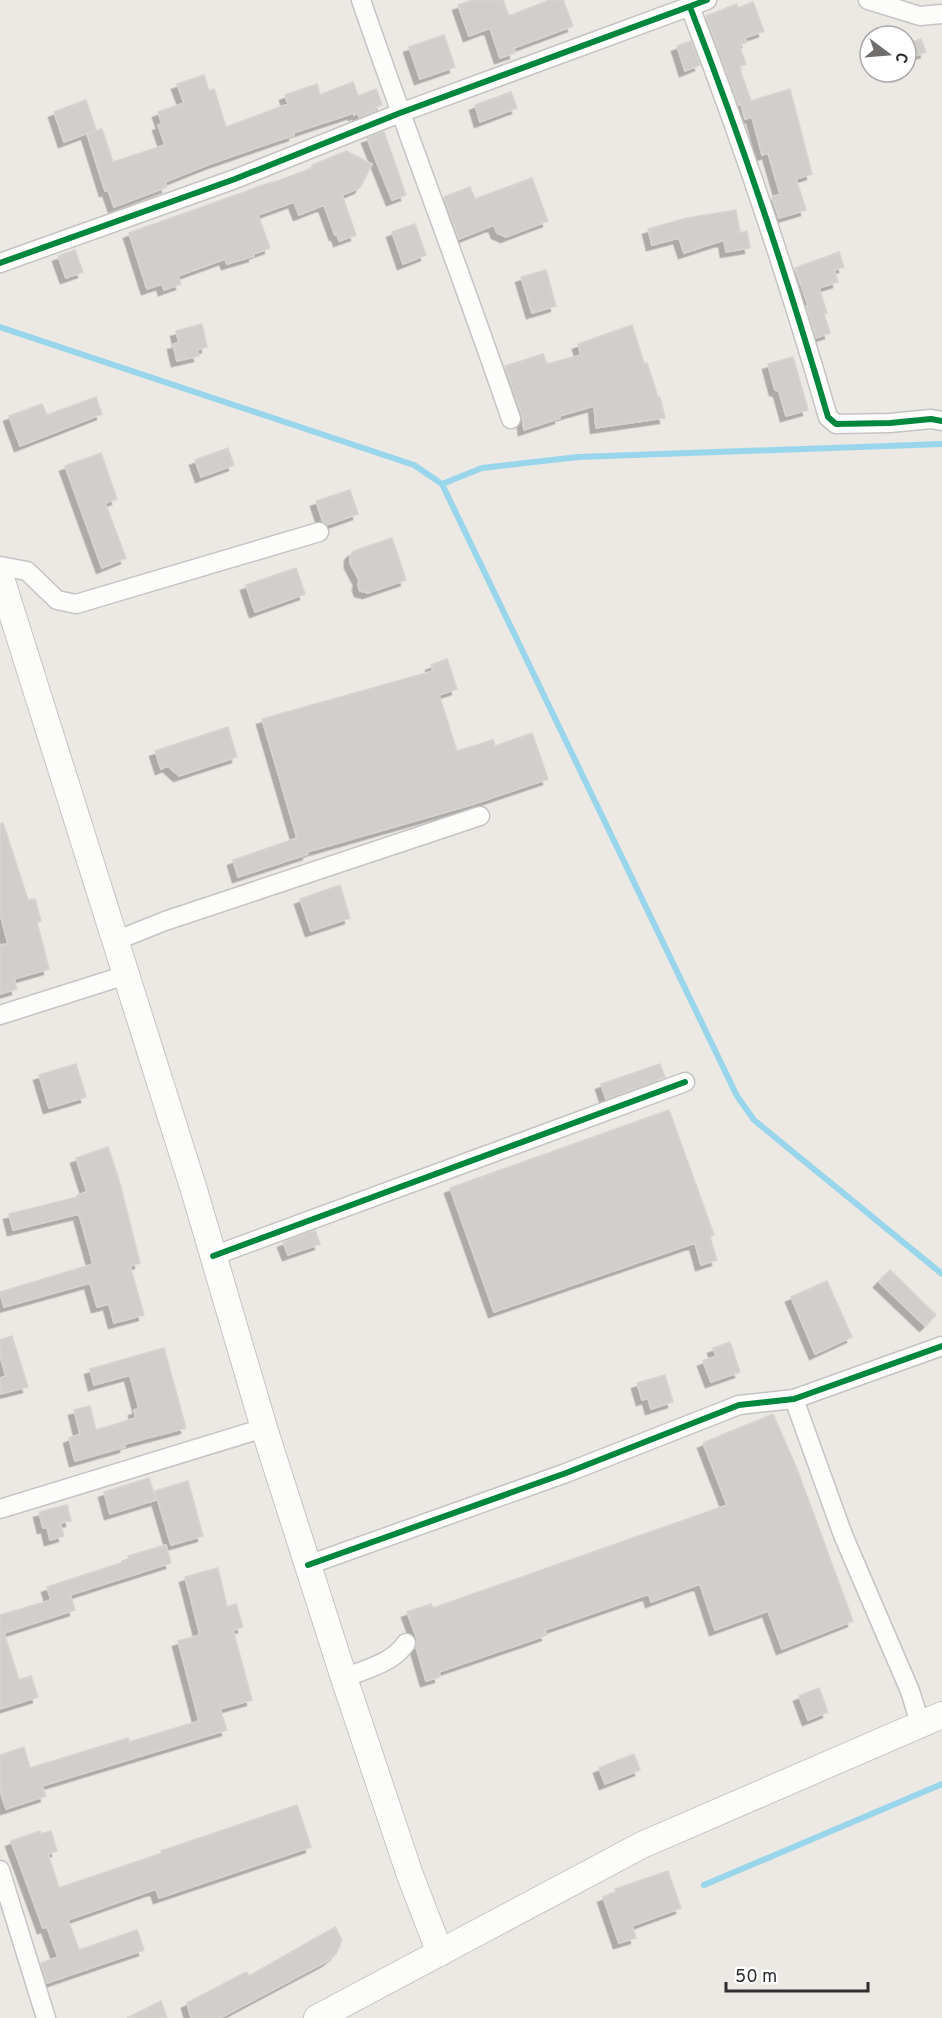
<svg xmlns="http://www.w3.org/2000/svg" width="942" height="2018" font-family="Overpass,sans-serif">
  <defs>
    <filter id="shadow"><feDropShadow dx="-5.5" dy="5.5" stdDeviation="0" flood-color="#0004"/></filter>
  </defs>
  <rect width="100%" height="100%" fill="#ece8e4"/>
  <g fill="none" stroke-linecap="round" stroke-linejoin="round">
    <!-- stream -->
    <path stroke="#99d6ec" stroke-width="6" d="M0 327 414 465 442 484 737 1096 754 1120 942 1274
      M442 484 482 468 578 457 942 444
      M704 1885 942 1784"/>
  </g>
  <!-- building -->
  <path fill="#d1cecb" stroke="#d7d4d0" stroke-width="1.5" filter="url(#shadow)" d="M473 0H503L509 16 550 0H563L573 26 514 48 515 53 500 58 490 28 469 36 458 5Z
    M753 2 764 31 745 38 747 42 739 45 746 64 739 67 751 101 790 89 812 174 796 179 806 210 779 218 772 197 780 194 768 153 762 155 752 117 745 119 741 104 739 105 706 16 737 4 738 8Z
    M444 35 455 67 420 79 409 47Z
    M921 39 926 52 906 59V44Z
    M691 41 700 65 685 71 677 46Z
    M204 75 209 91 214 89 226 127 288 104 285 95 317 84 320 95 353 82 358 96 376 89 382 105 374 108 375 111 359 117 358 113 354 115V113L293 133 294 135 210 164 165 182 167 187 114 207 108 190 105 191 87 134 102 129 113 162 165 145 158 125 162 124 158 112 184 103 177 84Z
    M511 92 517 108 480 122 475 105Z
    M86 100 96 130 64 142 54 112Z
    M384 132 406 195 392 200 367 138Z
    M346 151 372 164 360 188 342 195 356 235 339 241 337 234 335 235 324 205 299 215 294 202 258 215 270 248 253 254 254 256 227 264 225 259 178 276 181 284 164 290 162 284 147 289 129 233 272 182V183L313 168 312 165Z
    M532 178 548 221 506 237 497 233 494 225 459 239 444 197 470 187 475 199Z
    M736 210 740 233 747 231 750 248 726 252 724 240 684 253 679 238 652 245 648 229 687 218Z
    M415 224 426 255 403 264 392 232Z
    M75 250 83 272 66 278 58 256Z
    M839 252 844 267 834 270 838 282 819 288 827 313 824 314 830 333 816 338 806 306 808 305 795 268Z
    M546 270 556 306 532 313 521 277Z
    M202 324 207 347 197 350 199 356 177 361 173 344 179 343 176 331Z
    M632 325 644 363H647L658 397H660L665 418 596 428 594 406 559 416 560 418 524 430 522 415 505 366 543 354 547 364 581 355 578 344Z
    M793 357 808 410 786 416 779 391 775 390 768 364Z
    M96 397 102 414 20 446 9 416 42 404 47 415Z
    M228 448 234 465 201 477 195 460Z
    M101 453 117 499 105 503 126 558 102 568 65 466Z
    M350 490 358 514 327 525 323 522 316 501Z
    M392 538 406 580 368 593 360 591 358 585 359 580 350 563V555L354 551Z
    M296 568 305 594 255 612 246 585Z
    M447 659 457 689 439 695 457 751 493 740 495 746 532 733 548 779 474 804 307 852 308 854 238 877 233 860 297 838 262 719 433 671 431 665Z
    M228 727 237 757 179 776 168 766 161 769 155 751Z
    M3 823 28 900 35 899 41 921 37 922 49 969 14 979 17 989 0 994V945L8 944 0 913V824Z
    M340 885 350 918 311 931 300 899Z
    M76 1064 86 1097 49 1108 39 1075Z
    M660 1064 665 1077 606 1099 601 1084Z
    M669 1110 714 1235 710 1237 717 1260 701 1265 695 1243 494 1312 450 1188Z
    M108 1147 119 1180 140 1263 130 1266 144 1315 114 1323 109 1304 97 1307 90 1283 4 1307 0 1292 93 1264 79 1214 13 1230 9 1214 77 1197V1195L87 1192 76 1158Z
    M315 1230 320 1244 288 1255 283 1242Z
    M890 1270 936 1315 925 1326 879 1282Z
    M827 1281 852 1337 815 1354 791 1297Z
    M12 1336 28 1387 0 1394V1378L6 1376 0 1356V1340Z
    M730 1342 740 1372 711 1382 703 1361 716 1356 713 1348Z
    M164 1348 186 1428 125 1444V1447L75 1461 69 1438 80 1434 74 1410 90 1406 96 1430 136 1418 134 1410 139 1409 130 1375 94 1385 90 1369Z
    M665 1375 673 1402 651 1409 648 1398 642 1400 637 1383Z
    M773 1414 797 1469 853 1621 782 1649 768 1611 715 1630 700 1584 651 1602 649 1594 545 1630 547 1635 439 1672 440 1677 426 1681 416 1647 417 1639 407 1612 431 1604 433 1608 727 1505 703 1443Z
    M149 1478 156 1500 110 1514 104 1492Z
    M188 1481 203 1536 171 1545 155 1491Z
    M67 1505 71 1521 60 1523 64 1536 50 1540 47 1527 43 1528 39 1512Z
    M166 1545 171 1563 70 1595 75 1610 4 1633 19 1680 31 1676 38 1697 0 1709V1615L51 1600 47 1587 130 1560 128 1556Z
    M218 1568 227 1607 236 1604 243 1627 233 1630 252 1700 220 1709 227 1730 42 1786 46 1796 6 1809 0 1790V1755L24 1747 30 1768 128 1738 129 1742 199 1721 178 1641 200 1635 185 1577Z
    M819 1688 828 1712 808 1720 799 1696Z
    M634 1754 640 1770 605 1784 599 1768Z
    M297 1805 311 1847 159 1898 156 1889 68 1920 79 1950 137 1930 144 1950 47 1983 41 1963 58 1957 47 1927 43 1928 11 1841 40 1831 41 1834 51 1831 57 1851 48 1854 59 1888 162 1853 161 1851Z
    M668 1871 681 1908 632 1926 636 1938 619 1943 603 1897 616 1892 615 1889Z
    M335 1927 342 1940 336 1954 327 1961 220 2018H191L187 2003 246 1972 249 1976Z
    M161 2001 167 2018H127Z"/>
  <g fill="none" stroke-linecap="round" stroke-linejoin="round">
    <!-- minor casing -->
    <g stroke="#c5c4c5" stroke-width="21">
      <path id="minor" d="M361 0C409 140 463 278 511 419
        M868 0 920 16 942 14
        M690 7C742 141 788 279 828 417L836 424 890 423 931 419 942 421
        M0 263 235 179 400 113 707 0
        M0 566 27 571 57 600 76 604 319 532
        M115 941 165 921 480 816
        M0 1015 126 975
        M213 1256 685 1082
        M794 1399 843 1535 910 1691 920 1723
        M0 1509 264 1428
        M308 1565 566 1473 739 1405 794 1399 942 1346
        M344 1678C366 1669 393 1663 406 1643
        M0 1870 46 2018"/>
    </g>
    <!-- secondary casing -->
    <g stroke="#c5c4c5" stroke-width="28">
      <path id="secondary" d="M0 575 194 1190 264 1428 344 1678 410 1875 440 1953
        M317 2018 642 1845 942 1715"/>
    </g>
    <!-- minor -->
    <use href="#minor" stroke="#fcfcfb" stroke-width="18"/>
    <!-- secondary -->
    <use href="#secondary" stroke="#fcfcfb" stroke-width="26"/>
    <!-- cycleway casing -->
    <g stroke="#fff" stroke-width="10">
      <path id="cycleway" d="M690 7C742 141 788 279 828 417L836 424 890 423 931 419 942 421
        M0 263 235 179 400 113 707 0
        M213 1256 685 1082
        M308 1565 566 1473 739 1405 794 1399 942 1346"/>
    </g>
    <!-- cycleway -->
    <use href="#cycleway" stroke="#00873e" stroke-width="6"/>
  </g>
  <!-- north arrow -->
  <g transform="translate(888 54) rotate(106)"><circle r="28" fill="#ffffff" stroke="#ababab" stroke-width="1.5"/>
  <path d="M0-4.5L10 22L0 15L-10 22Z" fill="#706f6e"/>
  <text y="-9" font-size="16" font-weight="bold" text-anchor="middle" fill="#2e2e2e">С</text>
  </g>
  <!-- scale -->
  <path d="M726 1982v9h142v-9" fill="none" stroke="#2e2e2e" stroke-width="3"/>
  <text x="735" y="1982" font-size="18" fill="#2e2e2e" stroke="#ffffff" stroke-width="4.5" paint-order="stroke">50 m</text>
</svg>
